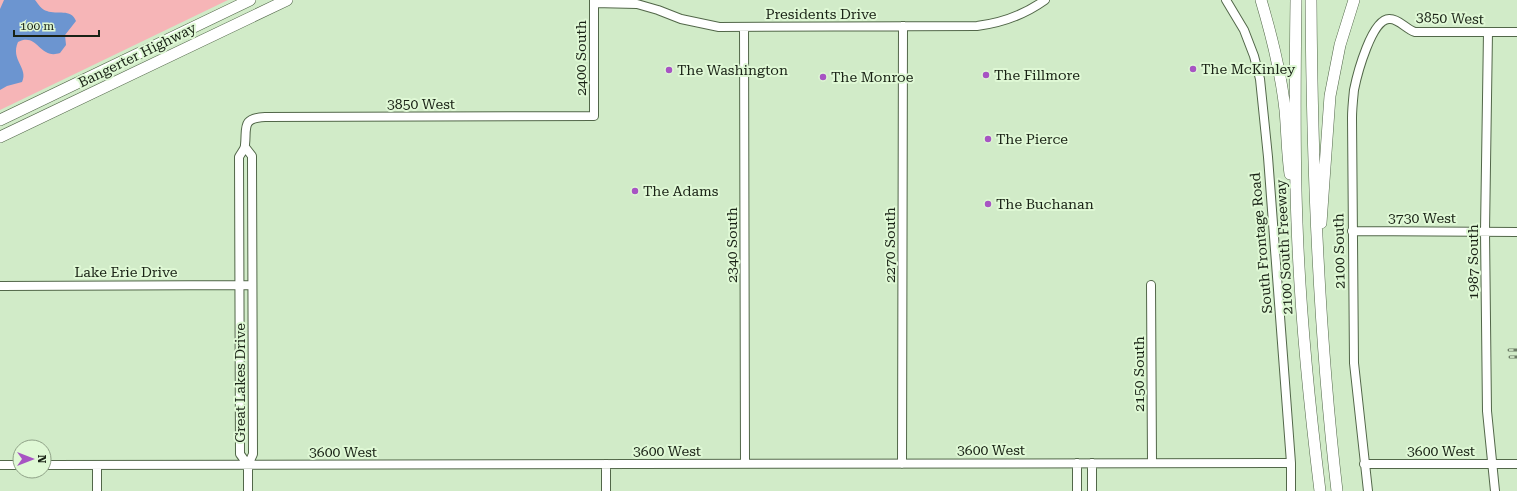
<svg xmlns="http://www.w3.org/2000/svg" width="1517" height="491" font-family="'Roboto Serif',serif">
  <rect width="100%" height="100%" fill="#d1ebc8"/>
  <!-- green -->
  <path fill="#f6b5b7" d="M0 0H228L0 110Z"/>
  <!-- water -->
  <path fill="#6c95d0" d="M4 0H35C38 4 42 10 47 11 57 15 71 8 76 21L65 35 66 45 60 53C39 60 38 32 18 42 10 60 29 68 22 82L7 86 0 90V9Z"/>
  <g fill="none" stroke-linecap="round" stroke-linejoin="round">
    <!-- minor casing -->
    <g stroke="#526749" stroke-width="10">
      <path id="minor" d="M1226 0 1244 30 1254 56 1260 79 1268 157 1283 356 1291 463V491
        M594 3 637 4 658 10 681 19 719 27 977 26C1002 23 1024 15 1045 0
        M744 27 745 464
        M1488 32 1485 231 1487 411 1495 491
        M245 147 252 156V162L253 454 248 465V491
        M1352 231 1517 232
        M1151 285 1152 463
        M0 286 252 285
        M1077 463V491
        M606 464V491
        M902 464 903 26
        M1364 464H1517
        M0 465H20
        M44 465 1291 463
        M97 465V491
        M248 465 240 454 239 157C241 153 245 149 245 145 247 128 241 118 265 117L594 116V0
        M1092 491V463
        M1368 491 1354 363 1352 118C1352 109 1353 100 1354 90 1357 75 1372 17 1390 19 1399 19 1406 29 1415 32H1517"/>
    </g>
    <!-- highway casing -->
    <g stroke="#526749" stroke-width="12">
      <path id="highway" d="M1261 0C1272 37 1281 72 1285 110 1287 132 1287 153 1290 174
        M1296 0C1295 74 1294 149 1297 223 1300 313 1309 402 1320 491
        M1311 0C1312 164 1318 328 1337 491
        M0 120 250 0
        M0 137 287 0
        M1321 223 1330 96 1340 45 1354 0"/>
    </g>
    <!-- minor -->
    <use href="#minor" stroke="#fff" stroke-width="8"/>
    <!-- highway -->
    <use href="#highway" stroke="#fff" stroke-width="11"/>
    <!-- rail casing -->
    <g stroke="#6a7b64" stroke-width="3">
      <path id="rail" d="M1509 350H1517
        M1510 357H1517"/>
    </g>
    <!-- rail -->
    <use href="#rail" stroke="#dff8d5" stroke-width="1.5" stroke-dasharray="4.5" stroke-linecap="butt"/>
  </g>
  <!-- markers -->
  <g fill="#a754c3" stroke="#dff8d5" stroke-width="1.5">
    <circle cx="1193" cy="69" r="4"/>
    <circle cx="669" cy="70" r="4"/>
    <circle cx="986" cy="75" r="4"/>
    <circle cx="823" cy="77" r="4"/>
    <circle cx="988" cy="139" r="4"/>
    <circle cx="635" cy="191" r="4"/>
    <circle cx="988" cy="204" r="4"/>
  </g>
  <g text-anchor="middle" stroke-width="4" stroke-linejoin="round" paint-order="stroke">
    <!-- street labels -->
    <g font-size="14" fill="#192215" stroke="#dff8d5">
      <text x="821" y="19">Presidents Drive</text>
      <text transform="translate(1450 18) rotate(2)" y="5">3850 West</text>
      <text transform="translate(137 55) rotate(-26)" y="5">Bangerter Highway</text>
      <text transform="translate(581 58) rotate(-90)" y="5">2400 South</text>
      <text x="421" y="109">3850 West</text>
      <text x="1422" y="223">3730 West</text>
      <text transform="translate(1261 243) rotate(-95)" y="5">South Frontage Road</text>
      <text transform="translate(732 245) rotate(-90)" y="5">2340 South</text>
      <text transform="translate(890 245) rotate(-90)" y="5">2270 South</text>
      <text transform="translate(1284 247) rotate(-93)" y="5">2100 South Freeway</text>
      <text transform="translate(1339 251) rotate(-91)" y="5">2100 South</text>
      <text transform="translate(1473 262) rotate(-90)" y="5">1987 South</text>
      <text x="126" y="277">Lake Erie Drive</text>
      <text transform="translate(1139 374) rotate(-90)" y="5">2150 South</text>
      <text transform="translate(240 383) rotate(-90)" y="5">Great Lakes Drive</text>
      <text x="991" y="455">3600 West</text>
      <text x="667" y="456">3600 West</text>
      <text x="1441" y="456">3600 West</text>
      <text x="343" y="457">3600 West</text>
    </g>
    <!-- poi labels -->
    <g font-size="14" fill="#192215" stroke="#dff8d5" text-anchor="start">
      <text x="1201" y="74">The McKinley</text>
      <text x="677" y="75">The Washington</text>
      <text x="994" y="80">The Fillmore</text>
      <text x="831" y="82">The Monroe</text>
      <text x="996" y="144">The Pierce</text>
      <text x="643" y="196">The Adams</text>
      <text x="996" y="209">The Buchanan</text>
    </g>
  </g>
  <!-- north arrow -->
  <g transform="translate(32 459) rotate(90)"><circle r="19" fill="#dff8d5" stroke="#90a288"/>
  <path d="M0-3L7 15L0 10L-7 15Z" fill="#a754c3"/>
  <text y="-6" font-size="11" font-weight="bold" text-anchor="middle" fill="#192215">N</text>
  </g>
  <!-- scale -->
  <path d="M14 30v6h85v-6" fill="none" stroke="#192215" stroke-width="2"/>
  <text x="20" y="30" font-size="12" fill="#192215" stroke="#dff8d5" stroke-width="3" paint-order="stroke">100 m</text>
</svg>
